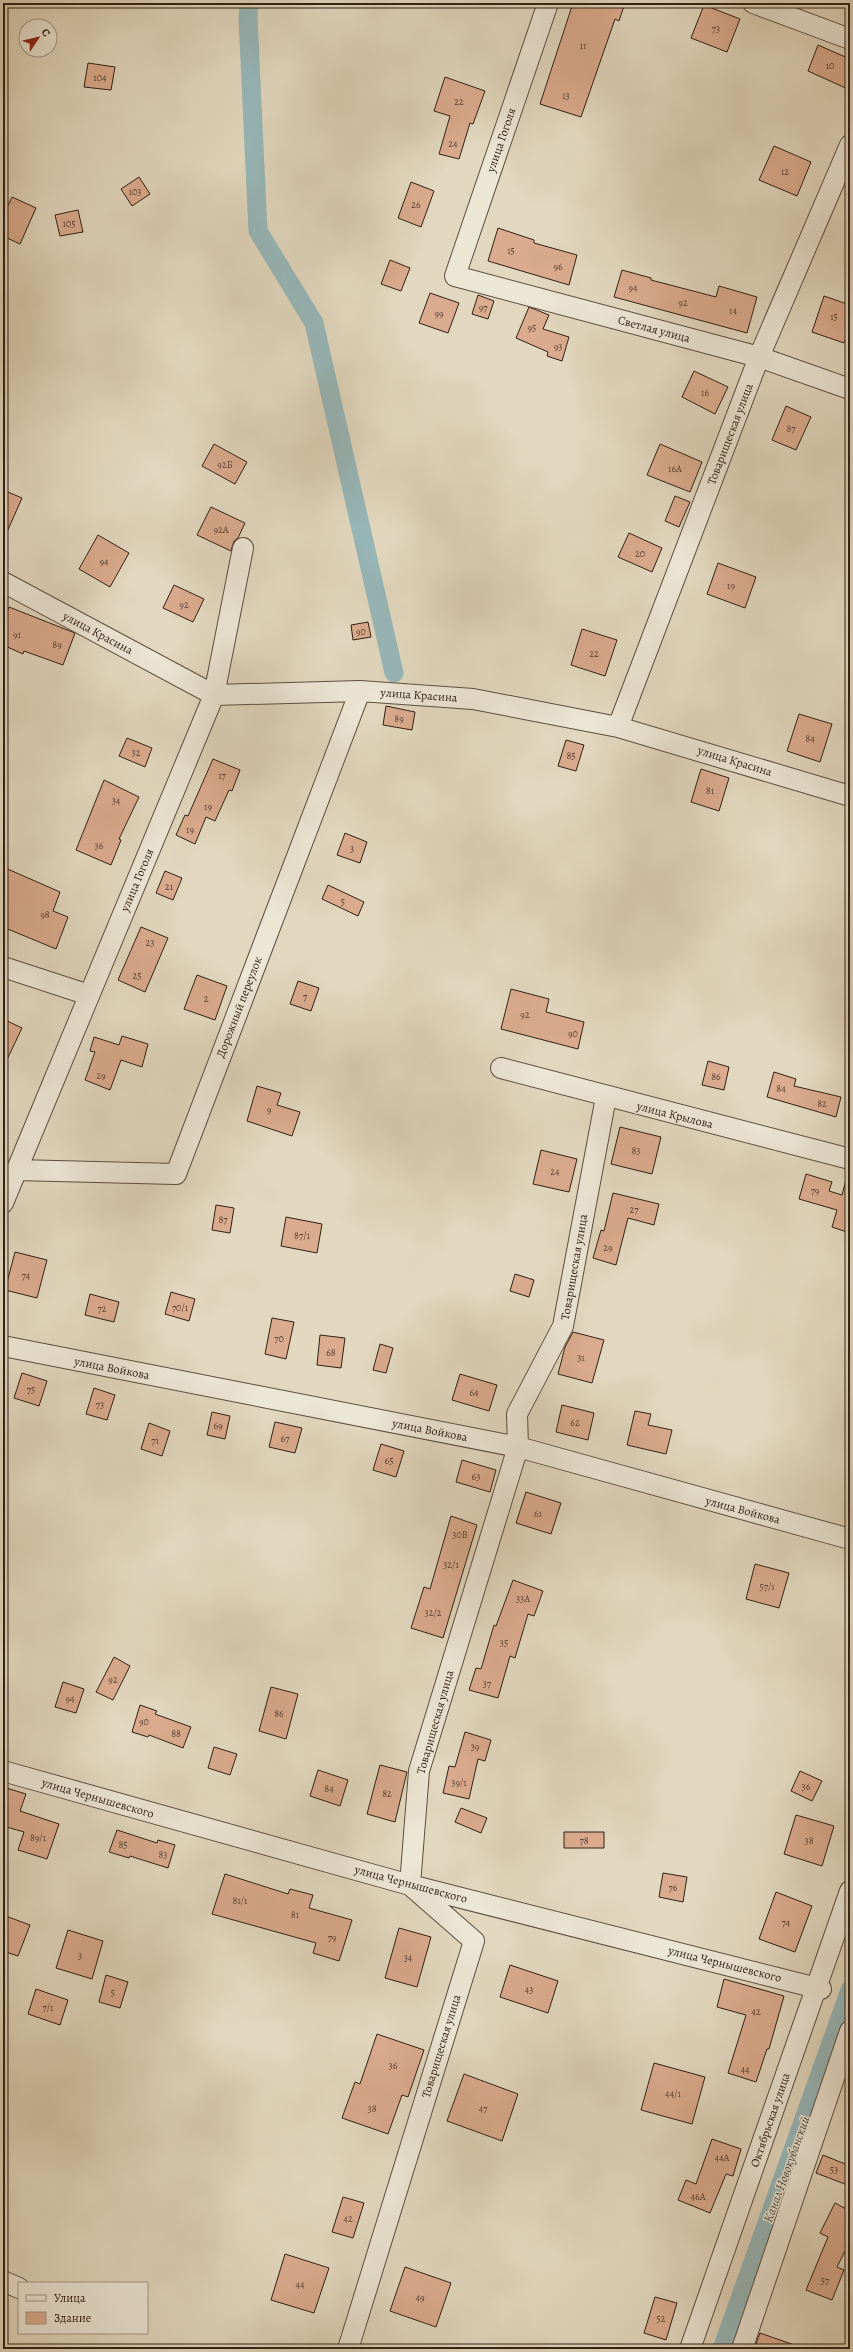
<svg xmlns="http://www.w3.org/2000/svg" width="853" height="2352" font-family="Alegreya,serif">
  <rect width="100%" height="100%" fill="#e2d8bf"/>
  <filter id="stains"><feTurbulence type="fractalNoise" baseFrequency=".005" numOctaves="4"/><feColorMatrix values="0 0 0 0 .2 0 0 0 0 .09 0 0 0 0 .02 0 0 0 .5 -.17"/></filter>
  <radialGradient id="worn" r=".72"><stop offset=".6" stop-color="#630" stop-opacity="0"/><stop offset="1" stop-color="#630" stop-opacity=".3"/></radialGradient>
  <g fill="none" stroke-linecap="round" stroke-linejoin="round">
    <!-- canal -->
    <path stroke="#97b8ba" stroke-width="19" d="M249 3 248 18 258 231 314 323 394 673
      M722 2349 850 1990"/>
  </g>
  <!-- building -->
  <path fill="#daab8e" stroke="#302015" d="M573 3H625L619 21 615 19 581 117 540 104Z
    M704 5 740 19 727 52 691 38Z
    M818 45 850 59V90L808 71Z
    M88 63 115 67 111 90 84 87Z
    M445 77 485 91 473 124 470 123 459 159 439 154 450 116 434 111Z
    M774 146 811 162 797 196 759 180Z
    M139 177 150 194 132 206 121 189Z
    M411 182 434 191 421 227 398 218Z
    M12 197 36 208 20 244 3 236V216Z
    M78 210 83 232 60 236 55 215Z
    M498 228 534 240V243L577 255 569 285 488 261Z
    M390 260 410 268 401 291 381 284Z
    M622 270 651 278V280L716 297 719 286 757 297 747 333 614 297Z
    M430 293 459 303 448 333 419 323Z
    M478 295 494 301 488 319 472 314Z
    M824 296 850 305V326L844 343 812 332Z
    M529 307 549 315 543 329 569 337 562 361 547 356 548 352 516 338Z
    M694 371 728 387 715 414 682 397Z
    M786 406 811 417 796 450 772 440Z
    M214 444 247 462 235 484 202 466Z
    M660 444 702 462 690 492 647 475Z
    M3 490 22 498 3 541Z
    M675 496 690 502 679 527 665 521Z
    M211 507 245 523 238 538 234 541 231 551 197 535Z
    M629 533 662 548 652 572 618 557Z
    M98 535 129 553 110 587 79 569Z
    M718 563 756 577 745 608 707 594Z
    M174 585 204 599 193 622 163 608Z
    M9 607 75 633 63 665 24 651 23 654 3 645V623Z
    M368 622 371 637 353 640 351 625Z
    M582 629 617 640 605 676 571 665Z
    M386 706 415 712 412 730 383 725Z
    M799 714 832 724 820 762 787 751Z
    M127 738 152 748 145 767 119 756Z
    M566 740 584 745 576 771 558 766Z
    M213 759 240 770 232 791 229 790 215 821 206 817 195 844 176 835 185 815 188 816Z
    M701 769 729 778 719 811 691 802Z
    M104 780 139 797 119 839 121 840 111 865 76 850Z
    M345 833 367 842 360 863 337 855Z
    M3 867 60 892 53 911 68 917 56 949 3 927Z
    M165 871 182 878 173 900 156 893Z
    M328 885 364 902 358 916 322 899Z
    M141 927 168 938 145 992 118 980Z
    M197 975 227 986 215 1020 184 1009Z
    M298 981 319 988 311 1011 290 1004Z
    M511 989 549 999 546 1012 584 1022 578 1049 501 1029Z
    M3 1019 22 1028 3 1068Z
    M122 1036 148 1044 142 1067 121 1060 110 1090 85 1080 95 1052 90 1051 94 1037 119 1045Z
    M708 1061 729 1067 724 1090 702 1085Z
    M774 1072 796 1079 794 1086 841 1097 836 1117 767 1097Z
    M257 1086 281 1093 277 1105 300 1112 292 1136 247 1121Z
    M620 1127 661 1137 652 1174 611 1164Z
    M541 1150 577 1159 569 1192 533 1184Z
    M806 1174 832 1182 829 1191 842 1195 846 1180H850V1233L832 1227 837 1210 799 1199Z
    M613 1193 659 1204 654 1225 628 1218 616 1265 593 1258 601 1230 604 1231Z
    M216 1205 234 1208 230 1233 212 1230Z
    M286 1217 322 1224 317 1253 281 1246Z
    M15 1252 47 1260 37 1298 5 1290Z
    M515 1274 534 1280 529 1297 510 1291Z
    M171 1292 195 1299 189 1321 165 1314Z
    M90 1294 119 1302 114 1322 85 1315Z
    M272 1318 294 1322 286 1359 265 1354Z
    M573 1332 604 1340 592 1383 558 1374 565 1347Z
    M320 1335 345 1338 341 1368 317 1365Z
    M380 1344 393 1348 386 1373 373 1370Z
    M22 1373 47 1381 39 1406 14 1398Z
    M460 1374 497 1385 489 1411 452 1400Z
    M94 1388 115 1395 107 1420 86 1414Z
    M562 1405 594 1413 588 1440 556 1432Z
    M635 1411 651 1414 648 1425 672 1430 666 1454 627 1445Z
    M212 1412 230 1416 225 1439 207 1435Z
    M275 1422 302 1428 295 1453 269 1447Z
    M149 1423 170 1431 162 1456 141 1449Z
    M381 1444 404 1451 396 1477 373 1470Z
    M462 1460 496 1470 490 1492 456 1482Z
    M526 1492 561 1503 551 1534 516 1523Z
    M451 1516 477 1525 443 1638 411 1628 424 1587 430 1589Z
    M755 1564 789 1573 779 1608 746 1599Z
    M513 1580 543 1591 534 1616 528 1614 515 1658 510 1656 498 1698 469 1690 476 1668 481 1669 494 1625 496 1626Z
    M114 1657 130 1666 113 1700 96 1692Z
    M63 1682 84 1689 76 1713 55 1707Z
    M271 1687 298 1694 286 1739 259 1731Z
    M140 1705 157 1711 155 1714 191 1727 183 1748 149 1735 148 1737 132 1732Z
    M465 1732 491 1740 485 1761 478 1759 469 1799 443 1793 449 1766 455 1767Z
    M214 1747 237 1754 230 1775 208 1768Z
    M380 1765 407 1772 395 1822 367 1814Z
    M318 1770 348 1780 340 1806 310 1796Z
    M800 1771 822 1781 812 1801 791 1791Z
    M3 1787 26 1794 20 1811 59 1824 47 1859 18 1850 24 1832 3 1826Z
    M461 1808 487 1818 481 1833 455 1822Z
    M796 1815 834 1826 822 1866 784 1854Z
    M117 1830 157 1843 158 1840 175 1845 168 1868 130 1856 129 1858 109 1852Z
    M564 1832H604V1848H564Z
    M663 1873 687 1877 683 1902 659 1897Z
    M225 1874 288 1894 290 1889 313 1895 309 1908 352 1920 339 1961 313 1953 316 1943 212 1914Z
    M776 1892 812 1906 795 1952 759 1939Z
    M3 1915 30 1925 18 1956 3 1951Z
    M399 1928 431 1937 417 1987 385 1978Z
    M68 1930 103 1941 92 1979 56 1968Z
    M510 1965 558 1981 548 2013 500 1997Z
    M106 1975 128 1982 120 2008 99 2002Z
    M724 1979 784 1996 769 2049H767L756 2082 728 2073 746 2015 717 2007Z
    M36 1989 68 2000 60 2025 28 2014Z
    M377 2034 424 2050 408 2097 402 2095 388 2134 342 2118 355 2082 360 2084Z
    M654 2063 705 2077 692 2124 641 2110Z
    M464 2074 518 2094 502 2141 447 2121Z
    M712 2139 741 2149 733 2176 726 2174 710 2213 678 2200 686 2180 696 2184Z
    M823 2155 850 2166V2186L816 2173Z
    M343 2197 364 2203 353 2238 332 2232Z
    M835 2203 850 2211V2241L837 2267 844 2270 832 2300 806 2290 828 2237 820 2233Z
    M285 2254 329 2268 314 2313 271 2300Z
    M405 2267 451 2283 436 2327 390 2311Z
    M655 2297 677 2303 666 2340 644 2333Z
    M760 2333 800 2347V2349H754Z"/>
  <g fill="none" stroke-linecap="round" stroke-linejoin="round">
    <!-- street casing -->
    <g stroke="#5c4e40" stroke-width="22">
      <path id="street" d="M548 3 455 276 759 357 850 389
        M753 3 850 39
        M3 582 214 695 360 691 473 699 618 727 850 796
        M618 727 759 357 850 145
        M3 967 89 995
        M501 1068 850 1159
        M16 1170 176 1174 360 691
        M3 1203 214 695 243 548
        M3 1346 518 1447 850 1539
        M3 1771 410 1885 821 1989
        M3 2281 19 2288
        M348 2349 474 1941 410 1885 419 1771 518 1447 517 1414 563 1326 606 1097
        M690 2349 850 1891
        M742 2349 850 2031"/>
    </g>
    <!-- street -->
    <use href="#street" stroke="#ece6d5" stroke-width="20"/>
  </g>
  <g text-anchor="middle" stroke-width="3" stroke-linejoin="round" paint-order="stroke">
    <!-- number labels -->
    <g font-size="10" fill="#5a4333">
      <text x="716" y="32">73</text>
      <text x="583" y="49">11</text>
      <text x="830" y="69">10</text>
      <text x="100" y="81">104</text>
      <text x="566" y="99">13</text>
      <text x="459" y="105">22</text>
      <text x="453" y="147">24</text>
      <text x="785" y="175">12</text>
      <text x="135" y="195">103</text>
      <text x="416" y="208">26</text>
      <text x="69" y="227">105</text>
      <text x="511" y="254">15</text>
      <text x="558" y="270">96</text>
      <text x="633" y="291">94</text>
      <text x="683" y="306">92</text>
      <text x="483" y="311">97</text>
      <text x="733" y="314">14</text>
      <text x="439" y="317">99</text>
      <text x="834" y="320">15</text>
      <text x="532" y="331">95</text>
      <text x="558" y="350">93</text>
      <text x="705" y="396">16</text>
      <text x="791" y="432">87</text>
      <text x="225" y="468">92Б</text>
      <text x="675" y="472">16А</text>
      <text x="221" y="533">92А</text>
      <text x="640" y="557">20</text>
      <text x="104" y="565">94</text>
      <text x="731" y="589">19</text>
      <text x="184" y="608">92</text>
      <text x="361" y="635">90</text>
      <text x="17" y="638">91</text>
      <text x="57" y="648">89</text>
      <text x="594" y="657">22</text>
      <text x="399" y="722">89</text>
      <text x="810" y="742">84</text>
      <text x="136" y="756">32</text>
      <text x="571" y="759">85</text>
      <text x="222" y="779">17</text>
      <text x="710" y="794">81</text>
      <text x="116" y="804">34</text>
      <text x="208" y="810">19</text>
      <text x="190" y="833">19</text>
      <text x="99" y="849">36</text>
      <text x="352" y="852">3</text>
      <text x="169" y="890">21</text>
      <text x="343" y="905">5</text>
      <text x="45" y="918">98</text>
      <text x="150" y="946">23</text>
      <text x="137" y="979">25</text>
      <text x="305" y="1000">7</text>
      <text x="206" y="1002">2</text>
      <text x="525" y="1018">92</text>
      <text x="573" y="1037">90</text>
      <text x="101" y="1079">29</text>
      <text x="716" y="1080">86</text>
      <text x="781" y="1092">84</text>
      <text x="822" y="1107">82</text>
      <text x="269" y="1113">9</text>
      <text x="636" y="1154">83</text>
      <text x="555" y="1175">24</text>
      <text x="815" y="1194">79</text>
      <text x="634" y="1213">27</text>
      <text x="223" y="1223">87</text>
      <text x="302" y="1239">87/1</text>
      <text x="608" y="1251">29</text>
      <text x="26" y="1279">74</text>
      <text x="180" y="1311">70/1</text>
      <text x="102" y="1312">72</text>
      <text x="279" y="1342">70</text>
      <text x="331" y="1356">68</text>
      <text x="581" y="1361">31</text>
      <text x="31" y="1393">75</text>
      <text x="474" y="1396">64</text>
      <text x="100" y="1408">73</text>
      <text x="575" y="1426">62</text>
      <text x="218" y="1429">69</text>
      <text x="285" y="1442">67</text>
      <text x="155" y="1444">71</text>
      <text x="389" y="1464">65</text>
      <text x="476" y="1480">63</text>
      <text x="538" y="1517">61</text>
      <text x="460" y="1538">30В</text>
      <text x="451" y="1568">32/1</text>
      <text x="767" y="1590">57/1</text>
      <text x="523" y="1602">33А</text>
      <text x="433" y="1616">32/2</text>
      <text x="504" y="1646">35</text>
      <text x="113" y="1683">92</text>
      <text x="487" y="1687">37</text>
      <text x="70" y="1702">94</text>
      <text x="279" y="1717">86</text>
      <text x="144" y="1725">90</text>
      <text x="176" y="1737">88</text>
      <text x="475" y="1750">39</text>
      <text x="459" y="1786">39/1</text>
      <text x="806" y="1790">36</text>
      <text x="329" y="1792">84</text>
      <text x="387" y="1797">82</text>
      <text x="38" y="1841">89/1</text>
      <text x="584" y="1844">78</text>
      <text x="809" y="1844">38</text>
      <text x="123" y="1848">85</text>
      <text x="163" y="1858">83</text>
      <text x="673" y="1891">76</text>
      <text x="240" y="1904">81/1</text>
      <text x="295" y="1918">81</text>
      <text x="786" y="1926">74</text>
      <text x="332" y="1941">79</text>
      <text x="80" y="1959">3</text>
      <text x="408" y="1961">34</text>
      <text x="529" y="1993">43</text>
      <text x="113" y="1996">5</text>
      <text x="48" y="2011">7/1</text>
      <text x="756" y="2015">42</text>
      <text x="393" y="2069">36</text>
      <text x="745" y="2073">44</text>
      <text x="673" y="2097">44/1</text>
      <text x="372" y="2112">38</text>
      <text x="483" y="2112">47</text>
      <text x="722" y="2161">44А</text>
      <text x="834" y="2173">53</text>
      <text x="698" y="2200">46А</text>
      <text x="348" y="2222">42</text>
      <text x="825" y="2284">57</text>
      <text x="300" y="2288">44</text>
      <text x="420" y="2301">49</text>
      <text x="661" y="2322">52</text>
    </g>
    <!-- street labels -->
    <g font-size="12" fill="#302015" stroke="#ece6d5">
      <text transform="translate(501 140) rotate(-71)" y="4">улица Гоголя</text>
      <text transform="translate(654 329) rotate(15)" y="4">Светлая улица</text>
      <text transform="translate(730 434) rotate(-69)" y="4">Товарищеская улица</text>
      <text transform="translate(98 633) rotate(28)" y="4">улица Красина</text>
      <text transform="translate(419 695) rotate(4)" y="4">улица Красина</text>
      <text transform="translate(735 761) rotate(17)" y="4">улица Красина</text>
      <text transform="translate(137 880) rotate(-67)" y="4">улица Гоголя</text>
      <text transform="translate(239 1007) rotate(-69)" y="4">Дорожный переулок</text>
      <text transform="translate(675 1115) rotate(14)" y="4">улица Крылова</text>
      <text transform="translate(574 1267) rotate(-80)" y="4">Товарищеская улица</text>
      <text transform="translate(112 1368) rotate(11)" y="4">улица Войкова</text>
      <text transform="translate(430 1430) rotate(11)" y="4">улица Войкова</text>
      <text transform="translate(743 1510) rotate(15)" y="4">улица Войкова</text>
      <text transform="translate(435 1722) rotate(-74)" y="4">Товарищеская улица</text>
      <text transform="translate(98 1798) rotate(16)" y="4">улица Чернышевского</text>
      <text transform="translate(411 1884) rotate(15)" y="4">улица Чернышевского</text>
      <text transform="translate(725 1964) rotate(14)" y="4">улица Чернышевского</text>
      <text transform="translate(441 2046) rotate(-73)" y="4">Товарищеская улица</text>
      <text transform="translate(770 2120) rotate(-71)" y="4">Октябрьская улица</text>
    </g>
    <!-- water labels -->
    <g font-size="13" font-style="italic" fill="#4f4e47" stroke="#ece6d5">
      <text transform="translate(786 2169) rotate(-70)" y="5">Канал Новокубанский</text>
    </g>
  </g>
  <!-- margin -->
  <rect width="853" height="2352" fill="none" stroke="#e2d8bf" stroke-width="16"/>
  <rect x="4" y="4" width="845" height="2344" fill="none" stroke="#302015" stroke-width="2"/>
  <rect x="8" y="8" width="837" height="2336" fill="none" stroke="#302015"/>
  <!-- legend -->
  <rect x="18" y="2282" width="130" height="52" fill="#ece6d5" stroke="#a19788"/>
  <rect x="26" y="2295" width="20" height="6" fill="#ece6d5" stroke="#a19788"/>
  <text x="54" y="2302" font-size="12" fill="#302015">Улица</text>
  <rect x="26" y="2312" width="20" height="12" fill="#daab8e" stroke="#a19788"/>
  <text x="54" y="2322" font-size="12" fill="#302015">Здание</text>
  <!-- north arrow -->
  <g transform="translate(38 38) rotate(55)"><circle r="19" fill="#ece6d5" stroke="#a19788"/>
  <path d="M0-3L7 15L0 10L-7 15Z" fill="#8f2418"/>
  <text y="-6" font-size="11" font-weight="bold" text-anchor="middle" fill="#302015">С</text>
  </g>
  <rect width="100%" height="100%" filter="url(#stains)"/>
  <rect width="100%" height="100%" fill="url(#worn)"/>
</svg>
